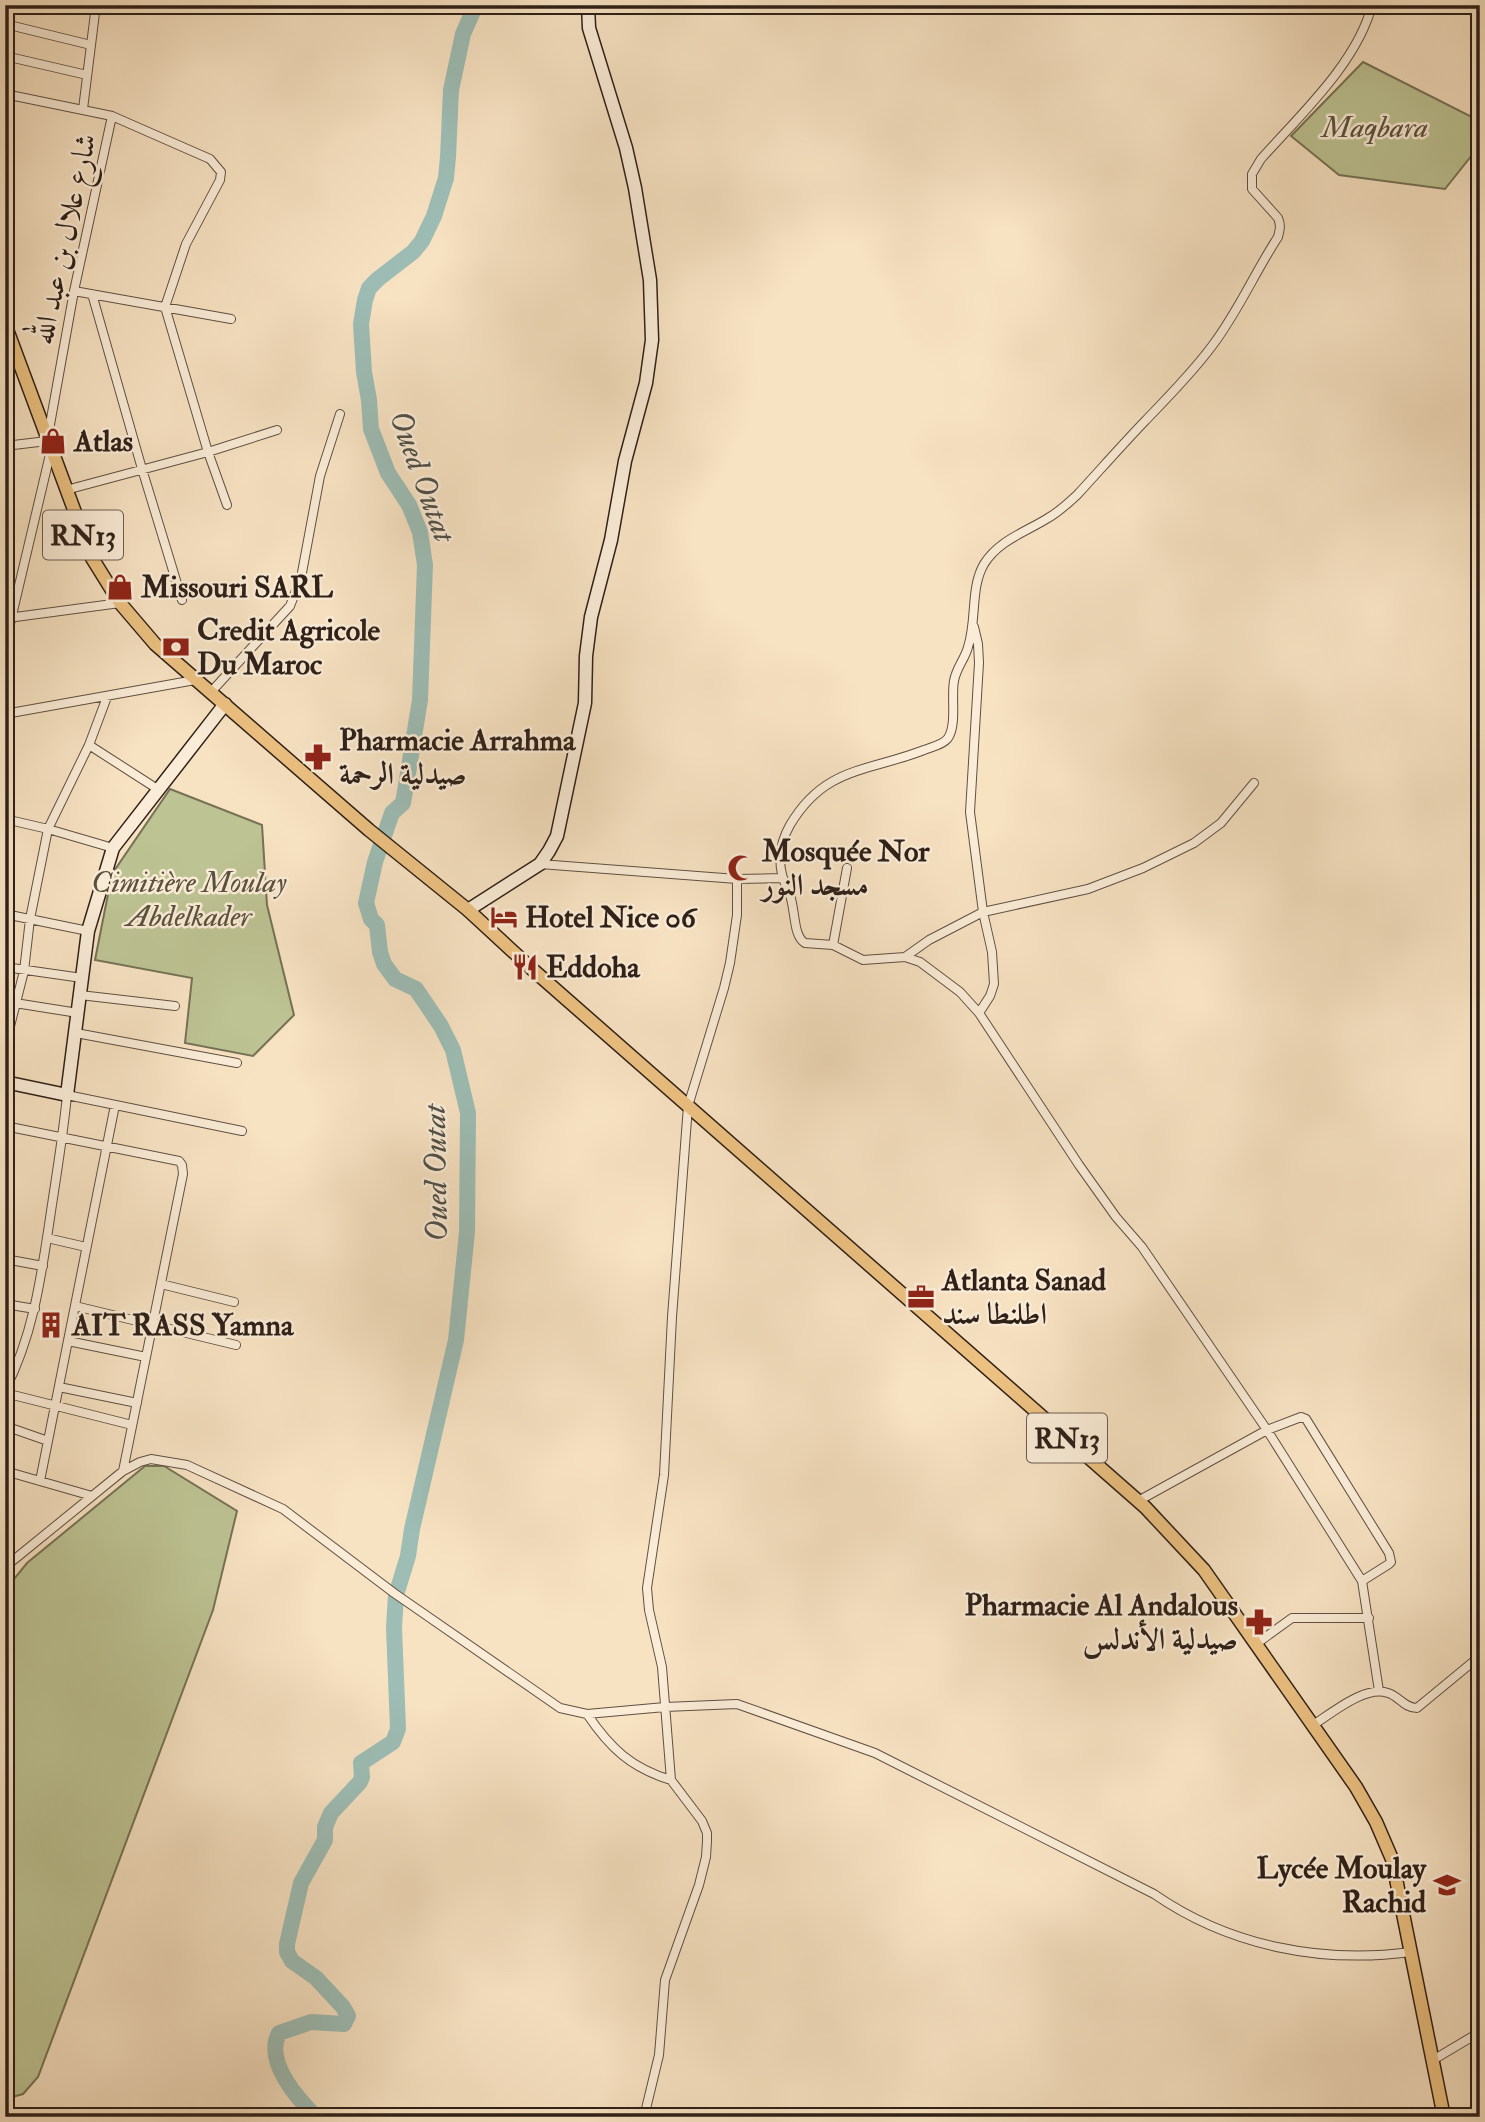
<svg xmlns="http://www.w3.org/2000/svg" width="1485" height="2122" font-family="'IM FELL Double Pica',Amiri,serif">
  <rect width="100%" height="100%" fill="#f7e2c2"/>
  <filter id="stains"><feTurbulence type="fractalNoise" baseFrequency=".00286" numOctaves="4"/><feColorMatrix values="0 0 0 0 .2 0 0 0 0 .09 0 0 0 0 .02 0 0 0 .5 -.17"/></filter>
  <radialGradient id="worn" r=".72"><stop offset=".6" stop-color="#630" stop-opacity="0"/><stop offset="1" stop-color="#630" stop-opacity=".3"/></radialGradient>
  <!-- green -->
  <path fill="#bdc393" stroke="#767256" stroke-width="2" d="M1363 62 1480 121V145L1445 189 1339 175 1291 136Z
    M170 789 262 825 267 905 294 1015 253 1056 185 1043 192 978 95 960 112 874Z
    M145 1466H164L237 1511 213 1610 38 2077 23 2094 5 2099V1590L27 1563Z"/>
  <g fill="none" stroke-linecap="round" stroke-linejoin="round">
    <!-- river -->
    <path stroke="#9dbdb5" stroke-width="16" d="M316 2117C298 2099 264 2062 279 2033L311 2022 344 2024 348 2016 343 2007 316 1978 292 1961 287 1952V1944L301 1883 325 1840V1827L331 1813 360 1782 362 1777 361 1763 393 1742 398 1729 394 1627 396 1595 408 1556 412 1529 456 1340 467 1232 468 1113 453 1050 441 1026 416 989 395 979 384 964 380 952 377 925 371 919 366 903 375 862 392 813 403 803 406 785 420 700 425 565 420 532 409 505 388 473 371 429 369 400 364 372 361 324 365 300 369 288 378 279 413 252 422 241 434 216 446 178 448 157 451 90 463 34 474 9 478 5"/>
    <!-- street casing -->
    <g stroke="#605042" stroke-width="10">
      <path id="street" d="M1372 5C1357 63 1300 115 1261 159L1252 174V189L1278 218C1281 225 1280 229 1278 237 1255 272 1238 312 1212 346 1192 373 1168 397 1145 421 1122 445 1100 470 1077 495 1068 503 1059 512 1048 518 1026 532 999 540 984 564 970 588 977 620 968 647 965 659 956 668 954 681 951 696 957 725 948 738 943 745 931 747 924 750 868 772 825 766 790 825 778 846 777 869 788 890 796 905 792 936 805 943L833 945 863 960 905 957 920 962 960 992 979 1013 1079 1165 1116 1217 1142 1247 1267 1430 1362 1581 1379 1691
        M5 24 91 45
        M5 56 87 75
        M5 94 112 116 74 291 47 441 5 446
        M83 109 96 5
        M74 291 231 319
        M92 294 142 469 182 600
        M66 490 208 452 165 307 186 244 220 180 221 172 210 159 112 116
        M227 505 208 452 277 430
        M8 618 120 603
        M974 627 978 644 979 663 970 812 983 912 992 952 994 984 990 996 979 1013
        M5 645 51 450
        M211 692 290 606 301 578 320 476 340 414
        M5 714 195 680
        M89 745 159 790
        M5 819 48 829 113 848
        M540 864 737 879 781 878
        M5 914 88 931
        M833 945 847 868
        M905 957 929 940 983 912 1088 889 1143 868 1194 843 1221 823 1254 783
        M5 967 82 978
        M80 995 175 1006
        M15 1003 78 1013
        M76 1033 237 1063
        M5 1046 24 971 30 919 48 829 89 745 107 697
        M5 1126 179 1161 182 1165 183 1174 123 1471
        M47 1238 86 1247
        M5 1259 43 1266
        M161 1284 234 1302
        M5 1304 35 1309
        M75 1306 236 1345
        M68 1341 146 1357
        M59 1387 137 1403
        M5 1390C33 1336 41 1278 50 1218 56 1177 63 1137 67 1095L242 1131
        M5 1393 132 1425
        M5 1426 48 1441
        M5 1471 92 1496
        M40 1481 115 1105
        M1138 1501 1267 1430 1301 1417 1306 1419 1389 1553 1391 1562 1389 1564 1362 1581
        M5 1567 123 1471 140 1462 151 1459 187 1465 283 1509 394 1593 560 1708 587 1714C610 1748 631 1768 671 1780
        M1256 1644 1292 1618H1369
        M587 1714 665 1707 737 1704 875 1753 1154 1894C1229 1946 1321 1964 1411 1952
        M1313 1725C1332 1713 1365 1685 1388 1693 1399 1696 1404 1708 1417 1708L1480 1656
        M1433 2060 1480 2032
        M644 2117 659 2055 665 1980 699 1885 706 1857 707 1841V1833L702 1821 671 1780 662 1667 649 1610 647 1588 664 1475 672 1317 688 1106 724 988 730 963 737 915V879"/>
    </g>
    <!-- secondary casing -->
    <g stroke="#2e2018" stroke-width="15">
      <path id="secondary" d="M468 910 540 864 549 851 557 836 585 703 586 656 591 617 611 540 625 461 646 383 652 340 650 280 635 188 626 148 589 28 588 5
        M5 1082 67 1095 88 931 113 848 225 704"/>
    </g>
    <!-- primary casing -->
    <g stroke="#2e2018" stroke-width="15">
      <path id="primary" d="M5 324 92 558 120 603 155 644 369 830 468 910 532 969 1145 1507 1204 1570 1356 1787 1376 1822 1392 1859 1444 2117"/>
    </g>
    <!-- street -->
    <use href="#street" stroke="#faecd7" stroke-width="8"/>
    <!-- secondary -->
    <use href="#secondary" stroke="#faecd7" stroke-width="12"/>
    <!-- primary -->
    <use href="#primary" stroke="#ecc181" stroke-width="12"/>
  </g>
  <!-- icons -->
  <defs>
    <g id="shop-bare" transform="scale(2.1)"><path d="M-5-2.5h2.3a2.7 3.5 0 0 1 5.4 0H5L5.5 6h-11ZM-1.5-2.5h3a1.5 2.3 0 0 0-3 0Z" fill="#8f2418" stroke="#faecd7" stroke-width="2.5" paint-order="stroke"/></g>
    <g id="bank-bare" transform="scale(2.1)"><path d="M-6-4H6V4H-6ZM0-2.3a2.3 2.3 0 1 0 0 4.6a2.3 2.3 0 1 0 0-4.6Z" fill="#8f2418" stroke="#faecd7" stroke-width="2.5" paint-order="stroke"/></g>
    <g id="pharmacy-bare" transform="scale(2.1)"><path d="M-2-6h4v4h4v4h-4v4h-4v-4h-4v-4h4Z" fill="#8f2418" stroke="#faecd7" stroke-width="2.5" paint-order="stroke"/></g>
    <g id="mosque-bare" transform="scale(2.1)"><path d="M3.5-4.9A6 6 0 1 0 3.5 4.9A5 5 0 1 1 3.5-4.9Z" fill="#8f2418" stroke="#faecd7" stroke-width="2.5" paint-order="stroke"/></g>
    <g id="hotel-bare" transform="scale(2.1)"><path d="M-6-4.5h1.5V1H6V5H4.5V3h-9V5H-6ZM-4 0a1.8 1.8 0 1 1 3.6 0ZM.5 0V-2.5h3Q6-2.5 6 0Z" fill="#8f2418" stroke="#faecd7" stroke-width="2.5" paint-order="stroke"/></g>
    <g id="restaurant-bare" transform="scale(2.1)"><path d="M-5-6h1v4h1v-4h1v4h1v-4h1v5L-1.5 .5V6h-2V.5L-5-1ZM5-6V6H3V1.5H1.5Q1.5-4 5-6Z" fill="#8f2418" stroke="#faecd7" stroke-width="2.5" paint-order="stroke"/></g>
    <g id="office-bare" transform="scale(2.1)"><path d="M-6-3h4V-5.5h4V-3h4V5H-6ZM-1-4.5V-3h2v-1.5ZM-6 0V1H6V0Z" fill="#8f2418" stroke="#faecd7" stroke-width="2.5" paint-order="stroke"/></g>
    <g id="building-bare" transform="scale(2.1)"><path d="M-4-6H4V6H1V3H-1V6H-4ZM-2.5-4.3h1.7v1.8h-1.7ZM.8-4.3h1.7v1.8H.8ZM-2.5-1h1.7V.8h-1.7ZM.8-1h1.7V.8H.8Z" fill="#8f2418" stroke="#faecd7" stroke-width="2.5" paint-order="stroke"/></g>
    <g id="school-bare" transform="scale(2.1)"><path d="M0-5L7-2L0 1L-7-2ZM-4 1L0 2.5L4 1V4Q0 6-4 4Z" fill="#8f2418" stroke="#faecd7" stroke-width="2.5" paint-order="stroke"/></g>
  </defs>
  <g fill-rule="evenodd">
    <use href="#shop-bare" x="53" y="441"/>
    <use href="#shop-bare" x="120" y="587"/>
    <use href="#bank-bare" x="176" y="647"/>
    <use href="#pharmacy-bare" x="318" y="757"/>
    <use href="#mosque-bare" x="741" y="868"/>
    <use href="#hotel-bare" x="504" y="917"/>
    <use href="#restaurant-bare" x="525" y="967"/>
    <use href="#office-bare" x="921" y="1297"/>
    <use href="#building-bare" x="51" y="1325"/>
    <use href="#pharmacy-bare" x="1259" y="1622"/>
    <use href="#school-bare" x="1447" y="1885"/>
  </g>
  <g text-anchor="middle" stroke-width="5" stroke-linejoin="round" paint-order="stroke">
    <!-- shield labels -->
    <g fill="#faecd7" stroke="#6b5d51" stroke-width="2">
      <rect x="43" y="510.5" width="80" height="49" rx="5"/>
      <rect x="1027" y="1413.5" width="80" height="49" rx="5"/>
    </g>
    <g font-size="28" font-weight="bold" fill="#2e2018">
      <text x="83" y="545">RN13</text>
      <text x="1067" y="1448">RN13</text>
    </g>
    <!-- park labels -->
    <g font-size="30" font-style="italic" fill="#59513d" stroke="#faecd7">
      <text x="1375" y="137">Maqbara</text>
      <text x="189" y="892">Cimitière Moulay<tspan x="189" dy="34">Abdelkader</tspan></text>
    </g>
    <!-- street labels -->
    <g font-size="30" fill="#2e2018" stroke="#faecd7">
      <text transform="translate(64 239) rotate(-78)" y="10">شارع علال بن عبد الله</text>
    </g>
    <!-- poi labels -->
    <g font-size="30" font-weight="bold" fill="#2e2018" stroke="#faecd7" text-anchor="start">
      <text x="74" y="451">Atlas</text>
      <text x="141" y="597">Missouri SARL</text>
      <text x="197" y="640">Credit Agricole<tspan x="197" dy="34">Du Maroc</tspan></text>
      <text x="339" y="750">Pharmacie Arrahma<tspan x="339" dy="34">صيدلية الرحمة</tspan></text>
      <text x="762" y="861">Mosquée Nor<tspan x="762" dy="34">مسجد النور</tspan></text>
      <text x="525" y="927">Hotel Nice 06</text>
      <text x="546" y="977">Eddoha</text>
      <text x="942" y="1290">Atlanta Sanad<tspan x="942" dy="34">اطلنطا سند</tspan></text>
      <text x="72" y="1335">AIT RASS Yamna</text>
      <text x="1238" y="1615" text-anchor="end">Pharmacie Al Andalous<tspan x="1238" dy="34">صيدلية الأندلس</tspan></text>
      <text x="1426" y="1878" text-anchor="end">Lycée Moulay<tspan x="1426" dy="34">Rachid</tspan></text>
    </g>
    <!-- water labels -->
    <g font-size="32" font-style="italic" fill="#4f4f47" stroke="#faecd7">
      <text transform="translate(423 476) rotate(70)" y="11">Oued Outat</text>
      <text transform="translate(435 1173) rotate(-91)" y="11">Oued Outat</text>
    </g>
  </g>
  <!-- margin -->
  <rect width="1485" height="2122" fill="none" stroke="#f7e2c2" stroke-width="28"/>
  <rect x="7" y="7" width="1471" height="2108" fill="none" stroke="#2e2018" stroke-width="3.5"/>
  <rect x="14" y="14" width="1457" height="2094" fill="none" stroke="#2e2018" stroke-width="2"/>
  <rect width="100%" height="100%" filter="url(#stains)"/>
  <rect width="100%" height="100%" fill="url(#worn)"/>
</svg>
